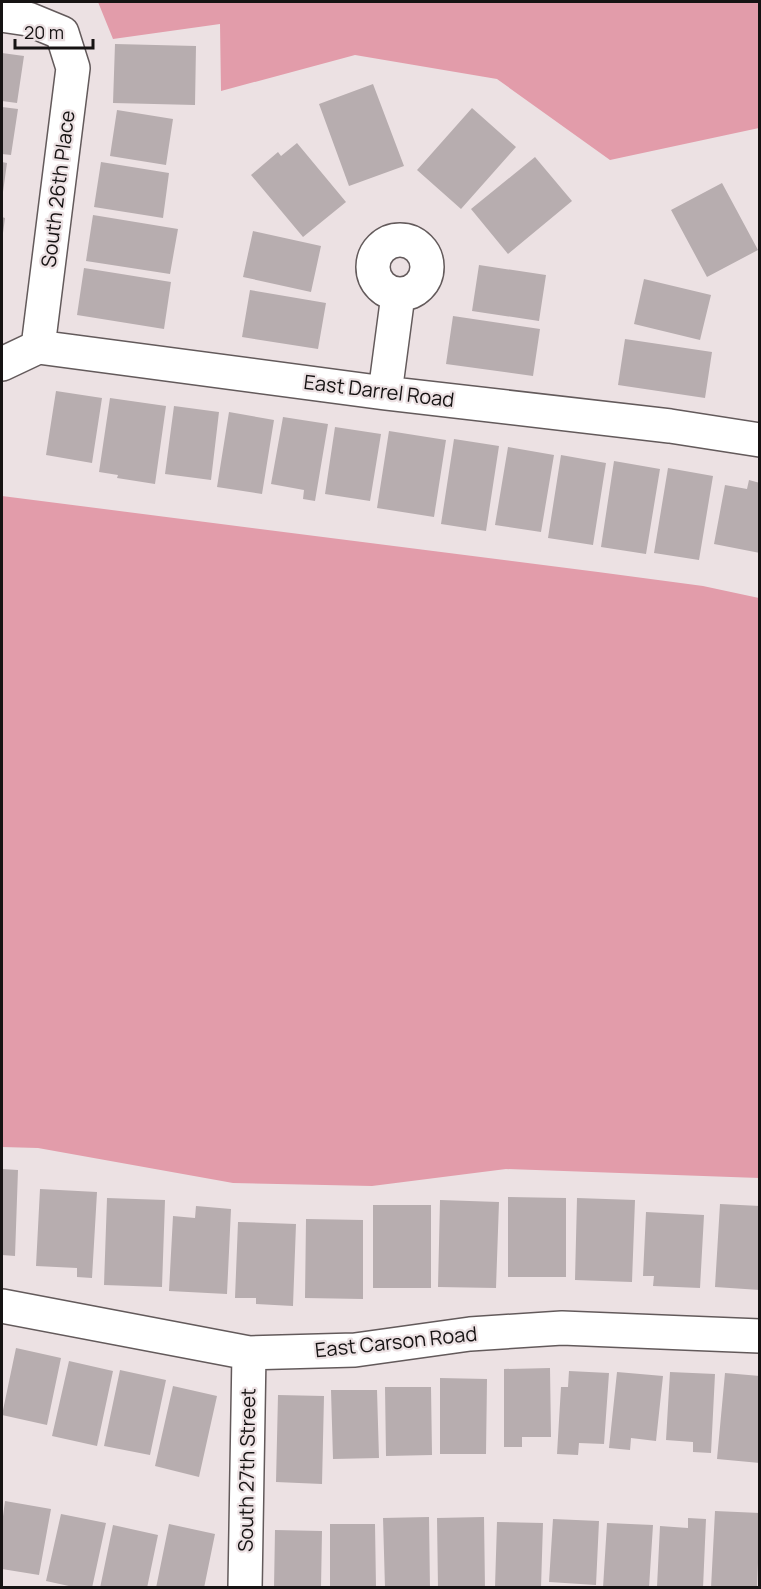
<svg xmlns="http://www.w3.org/2000/svg" width="761" height="1589" font-family="Manrope,sans-serif">
  <rect width="100%" height="100%" fill="#ece1e3"/>
  <!-- green -->
  <path fill="#e29caa" d="M98 2H759V128L610 160 497 79 355 55 221 91 220 24 113 39Z
    M2 496 598 572 703 586 759 598V1178L506 1169 372 1186 233 1183 38 1148 2 1147Z"/>
  <!-- building -->
  <path fill="#b7adaf" d="M115 44 196 46 195 105 113 103Z
    M2 53 24 56 17 103 2 101Z
    M373 84 404 166 349 186 319 104Z
    M2 107 18 109 11 155 2 154Z
    M472 108 516 147 461 209 417 170Z
    M117 110 173 119 166 165 110 156Z
    M297 143 346 202 303 237 251 175 278 152 281 156Z
    M535 157 572 201 508 254 471 209Z
    M2 162 7 163 3 192 2 191Z
    M101 162 169 173 163 218 94 207Z
    M722 183 758 250 707 277 671 210Z
    M93 215 178 229 170 274 86 261Z
    M2 217 5 218 3 233 2 232Z
    M253 231 321 246 311 292 243 277Z
    M479 265 546 275 539 321 472 311Z
    M84 268 171 282 164 329 77 315Z
    M644 279 711 295 700 340 634 324Z
    M250 290 326 303 318 349 242 337Z
    M453 316 540 329 533 376 446 364Z
    M625 339 712 352 705 398 618 385Z
    M56 391 102 398 92 463 46 455Z
    M110 398 166 406 155 484 117 478 118 475 99 472Z
    M174 406 219 412 211 480 165 474Z
    M229 412 274 420 262 494 217 487Z
    M283 417 328 424 315 501 303 499 304 490 271 484Z
    M335 427 381 434 370 501 325 494Z
    M389 431 446 440 434 517 377 508Z
    M454 439 499 446 486 531 441 524Z
    M508 447 554 455 541 532 495 525Z
    M561 455 606 463 593 545 548 538Z
    M614 461 660 469 646 554 601 547Z
    M668 468 713 476 699 560 654 553Z
    M749 480 760 483V553L714 544 725 485 747 489Z
    M2 1169 18 1170 15 1256 2 1255Z
    M40 1189 97 1192 92 1278 77 1277V1268L36 1266Z
    M508 1197 566 1198V1277H508Z
    M107 1198 165 1200 162 1287 104 1285Z
    M577 1198 635 1200 632 1282 575 1280Z
    M440 1200 499 1202 496 1288 438 1287Z
    M720 1204 760 1206V1290L715 1287Z
    M373 1205H431V1288H373Z
    M196 1206 231 1209 227 1294 169 1291 173 1216 195 1218Z
    M646 1212 704 1215 700 1288 653 1286 654 1276H643Z
    M306 1219 363 1220V1299L305 1298Z
    M238 1222 296 1224 293 1306 256 1304V1298H235Z
    M16 1348 61 1358 47 1425 2 1415Z
    M69 1361 113 1371 97 1446 52 1436Z
    M550 1368 551 1437H522V1447H504V1369Z
    M120 1370 166 1380 150 1455 104 1446Z
    M569 1371 609 1373 604 1444 579 1443 578 1455 557 1454 561 1387H568Z
    M617 1372 663 1376 656 1441 631 1438 630 1450 609 1448Z
    M670 1372 715 1374 711 1453 693 1452V1442L666 1440Z
    M725 1373 760 1376V1463L717 1459Z
    M440 1378 487 1379 486 1454H440Z
    M173 1386 217 1396 199 1477 155 1466Z
    M385 1387H431L432 1455 386 1456Z
    M331 1390H377L379 1458 333 1459Z
    M278 1395 324 1396 322 1484 276 1482Z
    M5 1501 51 1509 39 1575 2 1569V1524Z
    M715 1511 760 1513 757 1588H711Z
    M61 1514 106 1523 92 1588H78L46 1581Z
    M429 1517 430 1588H385L383 1518Z
    M484 1517 485 1588H438L437 1518Z
    M688 1518 706 1519 703 1588 657 1587 660 1526 688 1528Z
    M553 1519 599 1521 596 1585 549 1582Z
    M497 1522 543 1523 541 1588 495 1587Z
    M607 1523 653 1525 649 1588H603Z
    M169 1524 215 1534 204 1588H156Z
    M330 1524H375L376 1588H330Z
    M113 1525 158 1535 147 1588H100Z
    M275 1530 322 1531 321 1588H274Z"/>
  <g fill="none" stroke-linecap="round" stroke-linejoin="round">
    <!-- minor casing -->
    <g stroke="#635a5b" stroke-width="36">
      <path id="minor" d="M2 15 28 19 62 33 73 68 38 347
        M373 267a27 27 0 1 1 54 0a27 27 0 1 1-54 0Z
        M2 364 38 347 385 393 670 426 760 440
        M385 393 398 295
        M2 1306 249 1353 355 1350 470 1334 562 1328 760 1336
        M245 1588 249 1353"/>
    </g>
    <!-- minor -->
    <use href="#minor" stroke="#fff" stroke-width="33"/>
  </g>
  <g text-anchor="middle" stroke-width="4.5" stroke-linejoin="round" paint-order="stroke">
    <!-- street labels -->
    <g font-size="20" fill="#161313" stroke="#ece1e3">
      <text transform="translate(58 189) rotate(-83)" y="7">South 26th Place</text>
      <text transform="translate(379 391) rotate(7)" y="7">East Darrel Road</text>
      <text transform="translate(396 1342) rotate(-6)" y="7">East Carson Road</text>
      <text transform="translate(247 1470) rotate(-89)" y="7">South 27th Street</text>
    </g>
  </g>
  <!-- border -->
  <rect width="761" height="1589" fill="none" stroke="#161313" stroke-width="6"/>
  <!-- scale -->
  <path d="M15 39v9h78v-9" fill="none" stroke="#161313" stroke-width="3"/>
  <text x="24" y="39" font-size="18" fill="#161313" stroke="#ece1e3" stroke-width="4.5" paint-order="stroke">20 m</text>
</svg>
